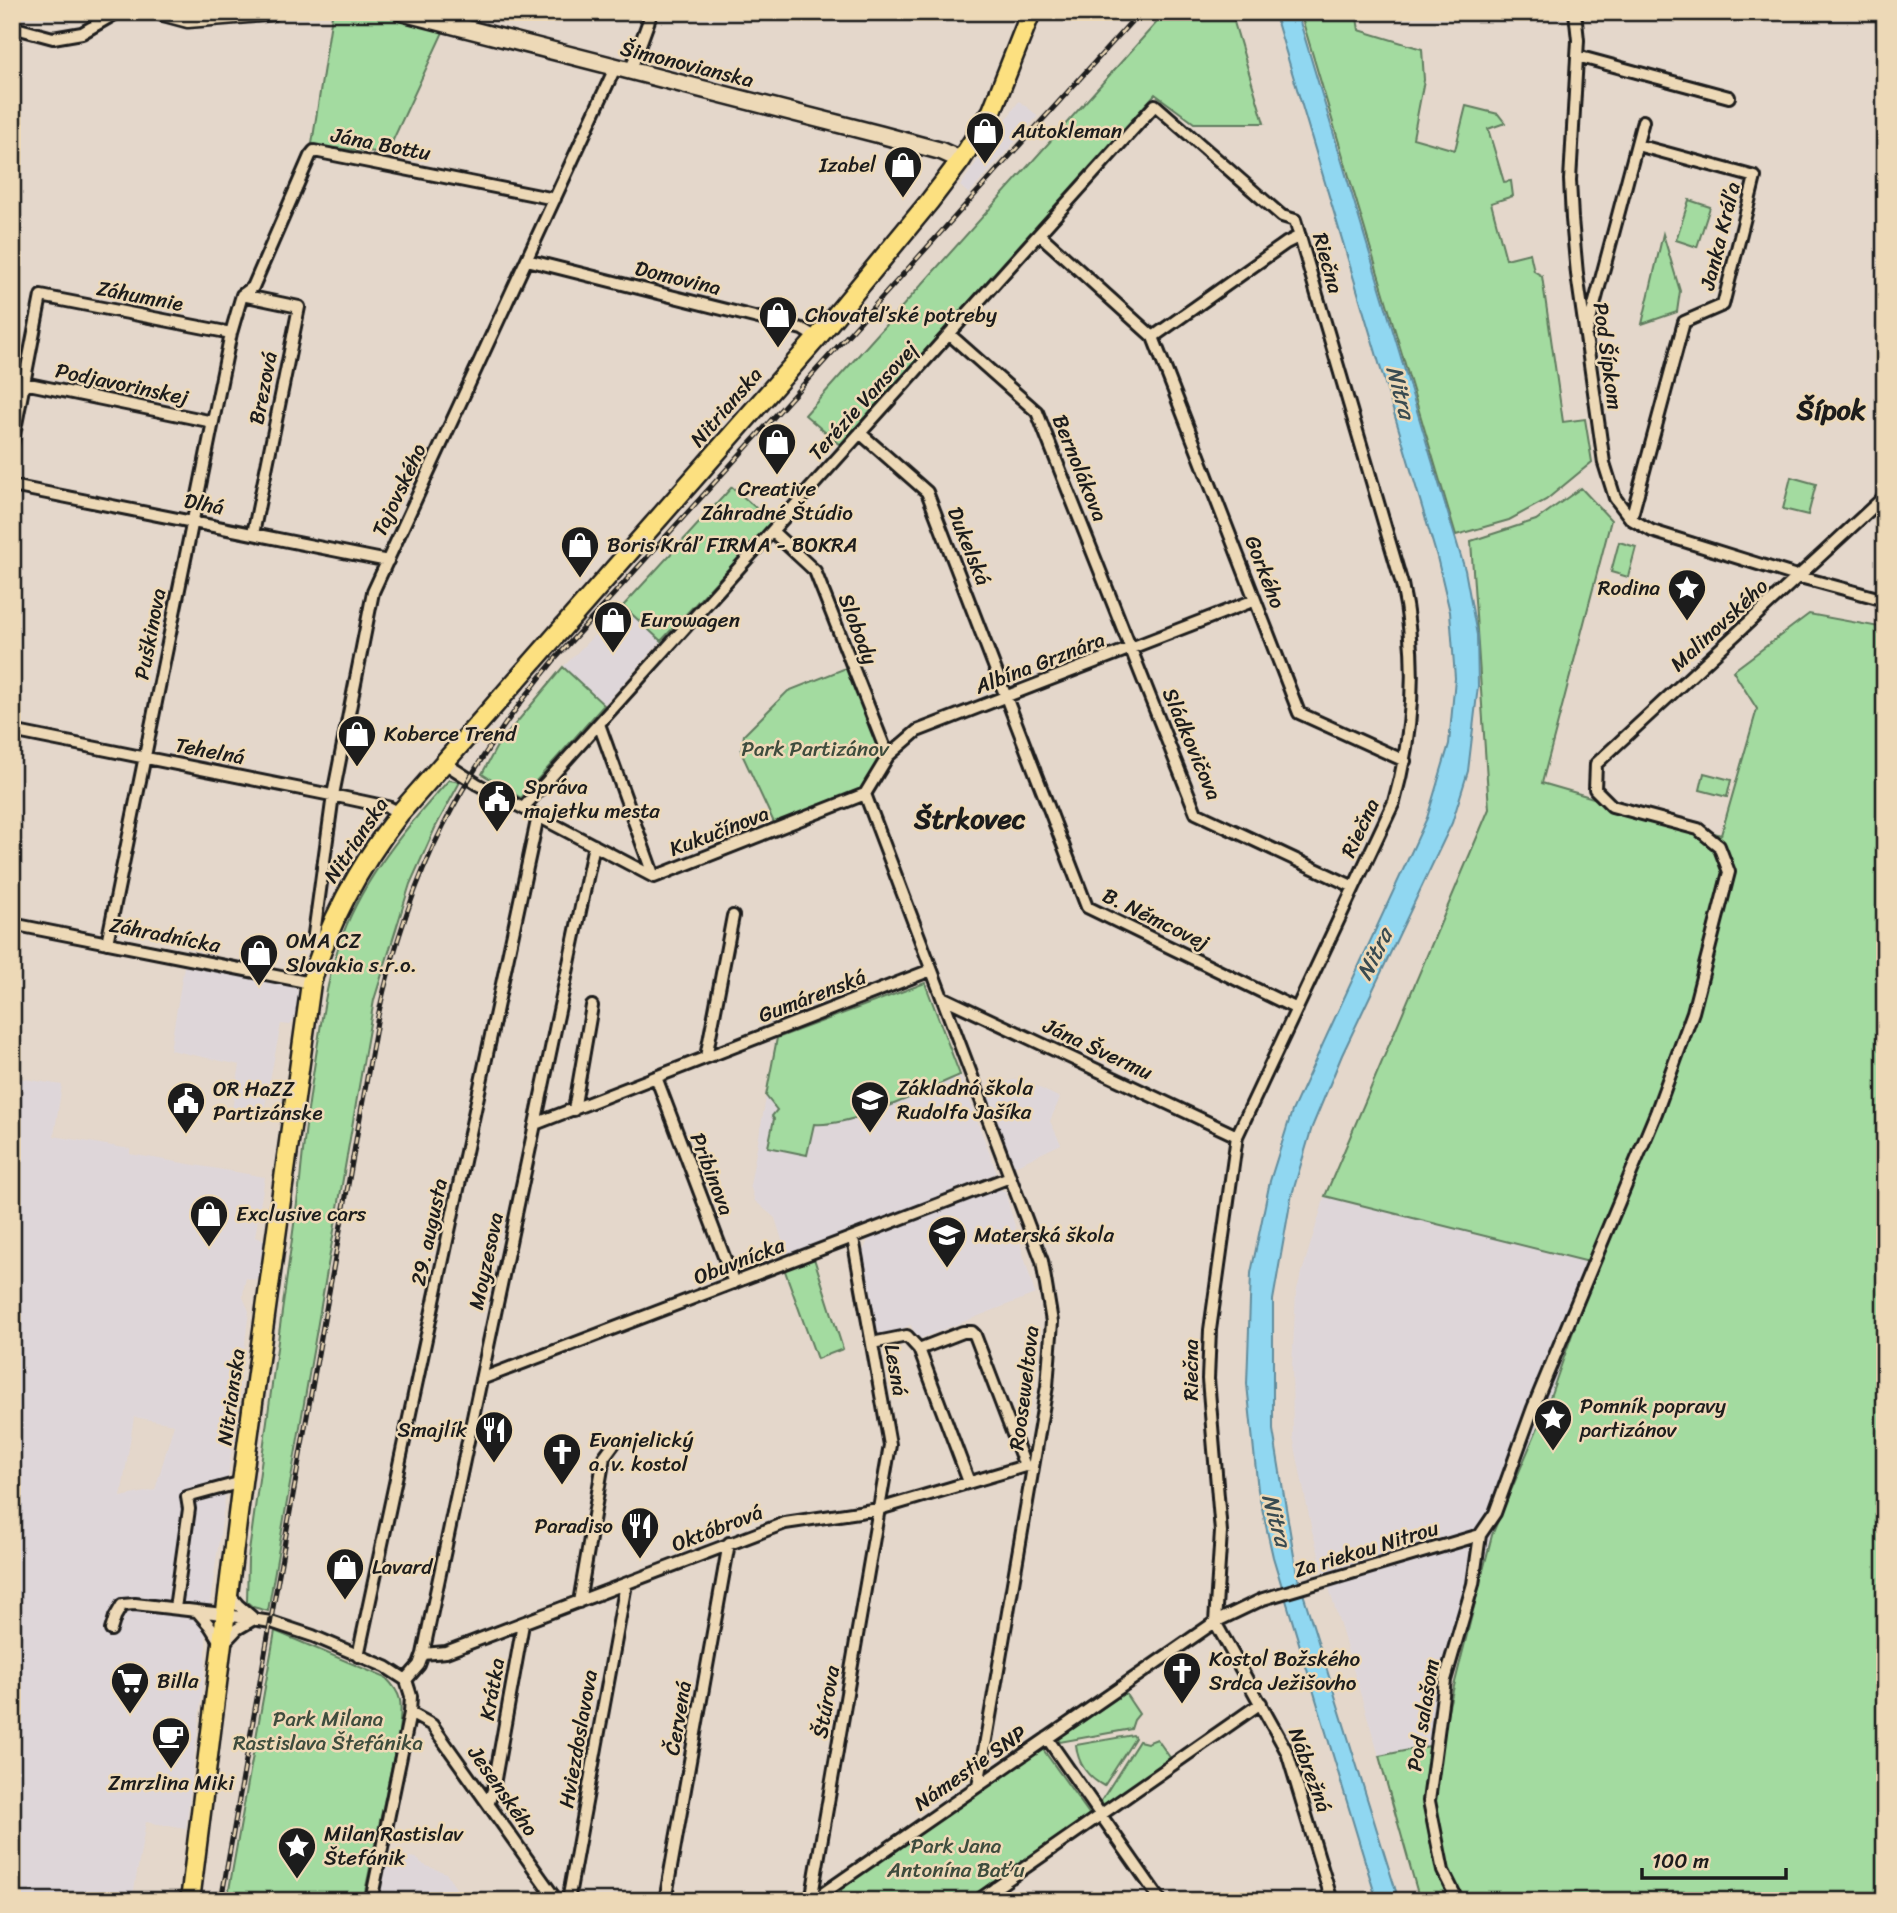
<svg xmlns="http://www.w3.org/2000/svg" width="1897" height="1913" font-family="Sriracha,sans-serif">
  <rect width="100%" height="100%" fill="#e4d7cb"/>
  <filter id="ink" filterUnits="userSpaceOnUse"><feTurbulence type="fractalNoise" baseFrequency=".0143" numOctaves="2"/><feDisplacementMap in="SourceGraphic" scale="14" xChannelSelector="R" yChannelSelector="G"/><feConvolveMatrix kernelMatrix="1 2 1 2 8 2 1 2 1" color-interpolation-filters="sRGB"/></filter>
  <g filter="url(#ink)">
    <!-- built -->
    <path fill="#ded6d9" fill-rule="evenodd" d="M1019 101 1037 115V117L969 194 960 186Z
      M623 606 661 641 604 705 563 667Z
      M184 966 294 987 298 990 299 995 294 1020 290 1025 281 1024 264 1110 261 1109 259 1118 231 1114 240 1065 170 1050Z
      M925 983 997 1173 787 1256 775 1218 755 1201 750 1185 777 1038Z
      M12 1077 62 1085 54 1136 130 1149V1154L265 1177 255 1237 265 1240 261 1277 255 1280 246 1278 244 1287 243 1297 249 1311 225 1500 206 1630V1660L186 1829 146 1822 132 1901H12ZM134 1417 174 1424 155 1490 121 1497Z
      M1019 1078 1060 1098 1050 1121 1061 1144 1011 1168 982 1092Z
      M999 1188 1005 1192 1035 1294 917 1340 911 1325 900 1330 875 1335 863 1251 870 1237Z
      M1325 1196 1597 1264 1545 1412 1492 1535 1434 1745 1379 1756 1312 1531 1293 1436 1292 1366 1296 1292Z
      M390 1854 416 1858 424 1865 446 1873 464 1901H363L364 1893Z"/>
    <!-- green -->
    <path fill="#a3dba0" stroke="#607c5e" stroke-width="2" d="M372 12 390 15 444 30 387 153 313 146 312 144 332 15Z
      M1166 12H1231L1264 123H1194L1155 94 840 445 805 415Z
      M1300 12H1356L1359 30 1422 49 1424 80 1413 138 1455 150 1466 106 1498 114 1505 123 1488 129 1504 182 1511 181 1513 196 1491 203 1506 259 1530 253 1534 271 1542 276 1563 422 1585 419 1592 462 1546 500 1509 520 1456 535Z
      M1689 200 1710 207 1697 247 1676 240Z
      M1663 234 1680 291 1677 312 1642 324Z
      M1791 477 1816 484 1808 515 1783 509Z
      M732 487 772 522 661 641 623 606Z
      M1581 488 1611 520 1542 783 1721 835 1757 709 1733 671 1809 614 1885 628V1901H1462L1449 1877 1432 1801 1439 1746 1492 1535 1545 1411 1597 1264 1325 1196 1489 809 1471 541 1536 520Z
      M1619 542 1636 547 1628 577 1611 572Z
      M851 666 888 756 865 794 777 829 741 752 744 735 788 691Z
      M563 667 604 705 521 798 482 774 497 746Z
      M1704 773 1731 780 1727 797 1700 790Z
      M449 780 460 782 435 828 410 884 374 1000 268 1611 253 1607 247 1602 248 1559 300 1181C304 1137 310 1093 317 1049 323 1010 329 970 343 934 365 876 408 825 449 780Z
      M925 983 960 1075C922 1091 854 1127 814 1124L807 1155 768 1147 774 1119 772 1116 777 1110 766 1096 777 1038Z
      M811 1249 843 1349 817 1359 781 1260Z
      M275 1631 386 1678C405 1697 401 1706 399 1732L363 1901H227Z
      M1125 1693 1139 1714 1134 1720 1131 1729 1060 1742 1058 1739Z
      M1133 1735 1135 1738 1104 1786C1087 1777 1078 1764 1076 1745Z
      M1157 1739 1171 1759 1103 1805 1101 1801 1139 1741 1147 1743Z
      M1434 1745 1424 1797 1439 1870 1451 1901H1420L1379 1756Z
      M1042 1748 1090 1815 967 1901H822Z"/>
    <!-- water -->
    <path fill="#90d7f1" stroke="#628c9c" stroke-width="2" d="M1274 12H1297L1465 570 1477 635 1478 686 1468 771 1452 823 1342 1055 1312 1127 1291 1198 1273 1300V1430L1297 1574 1399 1901H1377L1273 1557 1258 1490 1247 1384 1251 1273 1270 1181 1292 1111 1427 818 1449 744 1455 678 1450 612 1437 557Z"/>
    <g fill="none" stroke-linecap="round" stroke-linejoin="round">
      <!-- street casing -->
      <g stroke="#1c1c1c" stroke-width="16">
        <path id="street" d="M1575 12 1578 40 1570 180 1572 219 1577 274 1597 413 1604 463 1615 498 1631 519 1652 531 1800 577 1885 600
          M12 27 53 38 82 33 118 12
          M1577 56 1729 97
          M630 72 652 12
          M1039 234 1153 337 1299 713 1405 761
          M527 260 802 329 817 338
          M242 295 299 307 253 534
          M1587 332 1643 121
          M949 334 1037 412 1196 813 1354 887
          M1153 337 1286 243 1300 236
          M24 383 213 422
          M860 433 927 492 1087 907 1297 1009
          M12 445 41 296 231 333
          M12 486 388 561
          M1631 519 1684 322 1723 305 1755 177 1637 145
          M772 531 815 571 888 756
          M599 724 654 877
          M12 731 346 798 388 807 400 813
          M443 762 477 784 654 877 865 794
          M865 794 1042 1261 1052 1322 1047 1386 978 1786
          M865 794 888 756 917 731 1255 600
          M523 808 1155 105 1282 216 1295 220 1402 584C1418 658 1414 730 1394 802L1237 1136 1210 1330 1208 1379 1221 1532 1215 1622
          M12 924 311 983
          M107 943 231 333 242 295 253 287 310 156 314 151 555 199
          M318 954 314 934 333 795 373 592 615 68
          M942 997 1237 1136
          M706 1057 733 916
          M656 1077 734 1283
          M574 1110 592 1006
          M535 1124 931 970
          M872 1343 907 1336 919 1349 969 1482
          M919 1349 963 1332H972L975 1335 1025 1466
          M481 1379 1010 1177
          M228 1593 238 1605 252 1617
          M579 1602 604 1457 615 1442
          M175 1608 189 1509 187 1497 242 1482
          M197 1611 210 1626 222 1645 237 1629 254 1619
          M1215 1622 1287 1752 1332 1901
          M111 1630 115 1617 122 1605 135 1604 214 1613 271 1622 313 1636 386 1667 406 1680
          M423 1654 446 1652 785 1523 879 1509 1025 1466 1033 1467
          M358 1656 538 816
          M406 1680 419 1665 423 1654 594 845
          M410 1713 432 1725 557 1901
          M1047 1738 1161 1901
          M489 1802 493 1790 523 1624
          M995 1888 1004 1901
          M371 1901 410 1713 411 1696 406 1680
          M568 1901 626 1584
          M665 1901 729 1543
          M811 1901 890 1445 853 1238
          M812 1901 1215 1622 1263 1599 1480 1535
          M977 1901 1261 1703
          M1458 1901 1443 1871 1429 1801 1445 1680 1473 1584 1480 1535 1495 1513 1533 1408 1656 1113 1693 1012 1729 872 1719 846 1698 829 1612 806 1595 789 1596 764 1885 496"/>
      </g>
      <!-- secondary casing -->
      <g stroke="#1c1c1c" stroke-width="21">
        <path id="secondary" d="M162 12 188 19 272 12
          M401 12 882 135 941 151 961 160"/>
      </g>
      <!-- primary casing -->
      <g stroke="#1c1c1c" stroke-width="23">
        <path id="primary" d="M190 1901 242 1482 311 983C329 920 360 865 400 813L817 338 929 202 961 160 992 111 1031 12"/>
      </g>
      <!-- street -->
      <use href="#street" stroke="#edd9b7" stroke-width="10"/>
      <!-- secondary -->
      <use href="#secondary" stroke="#edd9b7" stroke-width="16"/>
      <!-- primary -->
      <use href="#primary" stroke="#fce080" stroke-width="18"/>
      <!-- rail casing -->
      <g stroke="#1c1c1c" stroke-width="5">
        <path id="rail" d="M221 1901 378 1016C410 871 461 773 556 658L1140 12"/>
      </g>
      <!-- rail -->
      <use href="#rail" stroke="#edd9b7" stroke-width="2.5" stroke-dasharray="8" stroke-linecap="butt"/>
    </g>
  </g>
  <!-- icons -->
  <defs>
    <g id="shop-pin" transform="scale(2.0125)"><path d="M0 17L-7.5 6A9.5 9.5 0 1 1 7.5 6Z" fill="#1c1c1c" stroke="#edd9b7"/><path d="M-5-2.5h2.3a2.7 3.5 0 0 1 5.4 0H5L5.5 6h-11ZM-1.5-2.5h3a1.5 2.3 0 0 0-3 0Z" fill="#fff"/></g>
    <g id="sight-pin" transform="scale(2.0125)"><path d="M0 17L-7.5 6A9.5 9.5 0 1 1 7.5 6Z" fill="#1c1c1c" stroke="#edd9b7"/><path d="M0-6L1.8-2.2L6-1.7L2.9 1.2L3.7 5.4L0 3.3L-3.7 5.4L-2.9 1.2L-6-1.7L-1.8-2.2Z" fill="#fff"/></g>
    <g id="civic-pin" transform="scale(2.0125)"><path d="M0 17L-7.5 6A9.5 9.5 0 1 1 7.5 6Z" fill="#1c1c1c" stroke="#edd9b7"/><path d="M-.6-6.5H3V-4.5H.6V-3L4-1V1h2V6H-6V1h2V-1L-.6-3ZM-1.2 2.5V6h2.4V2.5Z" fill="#fff"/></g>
    <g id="school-pin" transform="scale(2.0125)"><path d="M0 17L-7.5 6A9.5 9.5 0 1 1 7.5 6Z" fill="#1c1c1c" stroke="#edd9b7"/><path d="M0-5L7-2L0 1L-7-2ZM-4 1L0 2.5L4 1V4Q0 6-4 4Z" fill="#fff"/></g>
    <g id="restaurant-pin" transform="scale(2.0125)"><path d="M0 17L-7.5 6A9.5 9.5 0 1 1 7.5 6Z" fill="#1c1c1c" stroke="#edd9b7"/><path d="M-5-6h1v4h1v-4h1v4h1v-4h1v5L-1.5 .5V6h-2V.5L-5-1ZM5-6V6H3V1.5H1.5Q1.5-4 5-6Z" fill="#fff"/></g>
    <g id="church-pin" transform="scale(2.0125)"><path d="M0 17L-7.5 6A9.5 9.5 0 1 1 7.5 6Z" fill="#1c1c1c" stroke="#edd9b7"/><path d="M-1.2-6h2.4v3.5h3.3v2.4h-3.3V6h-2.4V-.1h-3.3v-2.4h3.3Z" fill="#fff"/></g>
    <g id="supermarket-pin" transform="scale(2.0125)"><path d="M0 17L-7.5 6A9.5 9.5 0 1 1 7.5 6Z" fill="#1c1c1c" stroke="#edd9b7"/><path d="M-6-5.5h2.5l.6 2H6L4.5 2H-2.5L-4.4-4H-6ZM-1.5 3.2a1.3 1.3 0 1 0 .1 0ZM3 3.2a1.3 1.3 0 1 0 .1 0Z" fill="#fff"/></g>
    <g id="cafe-pin" transform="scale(2.0125)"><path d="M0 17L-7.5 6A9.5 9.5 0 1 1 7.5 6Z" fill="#1c1c1c" stroke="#edd9b7"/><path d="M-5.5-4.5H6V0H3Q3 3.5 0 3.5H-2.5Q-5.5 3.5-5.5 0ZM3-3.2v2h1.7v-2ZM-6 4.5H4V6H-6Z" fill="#fff"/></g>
  </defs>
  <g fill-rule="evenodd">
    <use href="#shop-pin" x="985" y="131"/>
    <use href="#shop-pin" x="903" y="165"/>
    <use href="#shop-pin" x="778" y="315"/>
    <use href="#shop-pin" x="777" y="442"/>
    <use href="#shop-pin" x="580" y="545"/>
    <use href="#sight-pin" x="1687" y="588"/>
    <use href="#shop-pin" x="613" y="620"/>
    <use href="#shop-pin" x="357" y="734"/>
    <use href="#civic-pin" x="497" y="799"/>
    <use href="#shop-pin" x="259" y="953"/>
    <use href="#school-pin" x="870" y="1100"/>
    <use href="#civic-pin" x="186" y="1101"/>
    <use href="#shop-pin" x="209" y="1214"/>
    <use href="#school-pin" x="947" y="1235"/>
    <use href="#sight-pin" x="1553" y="1418"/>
    <use href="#restaurant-pin" x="494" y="1430"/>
    <use href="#church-pin" x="562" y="1452"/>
    <use href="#restaurant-pin" x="640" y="1526"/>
    <use href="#shop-pin" x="345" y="1567"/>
    <use href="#church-pin" x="1182" y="1671"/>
    <use href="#supermarket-pin" x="130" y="1681"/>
    <use href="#cafe-pin" x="171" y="1736"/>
    <use href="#sight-pin" x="297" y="1846"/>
  </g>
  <g text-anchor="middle" stroke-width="5" stroke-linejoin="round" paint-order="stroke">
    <!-- street labels -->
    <g font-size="21" fill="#1c1c1c" stroke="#edd9b7">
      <text transform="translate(687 64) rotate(14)" y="7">Šimonovianska</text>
      <text transform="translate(381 144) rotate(11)" y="7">Jána Bottu</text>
      <text transform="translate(1720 236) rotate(-76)" y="7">Janka Kráľa</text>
      <text transform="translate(1328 263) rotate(74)" y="7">Riečna</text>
      <text transform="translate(678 278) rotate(14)" y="7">Domovina</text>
      <text transform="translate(140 296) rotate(11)" y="7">Záhumnie</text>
      <text transform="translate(1608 356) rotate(82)" y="7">Pod Šípkom</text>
      <text transform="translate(122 384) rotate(12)" y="7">Podjavorinskej</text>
      <text transform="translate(263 388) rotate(-79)" y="7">Brezová</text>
      <text transform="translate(863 401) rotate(-48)" y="7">Terézie Vansovej</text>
      <text transform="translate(726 407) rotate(-49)" y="7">Nitrianska</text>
      <text transform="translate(1080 468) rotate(68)" y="7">Bernolákova</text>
      <text transform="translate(399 490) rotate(-65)" y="7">Tajovského</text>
      <text transform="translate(204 504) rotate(11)" y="7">Dlhá</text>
      <text transform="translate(969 546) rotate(68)" y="7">Dukelská</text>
      <text transform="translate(1265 572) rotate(69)" y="7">Gorkého</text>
      <text transform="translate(1719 625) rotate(-43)" y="7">Malinovského</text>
      <text transform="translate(858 629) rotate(69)" y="7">Slobody</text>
      <text transform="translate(150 634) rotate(-79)" y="7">Puškinova</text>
      <text transform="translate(1040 663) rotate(-21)" y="7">Albína Grznára</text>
      <text transform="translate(1192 744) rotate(67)" y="7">Sládkovičova</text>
      <text transform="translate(210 751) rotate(11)" y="7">Tehelná</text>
      <text transform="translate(1360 828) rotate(-65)" y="7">Riečna</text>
      <text transform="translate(719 831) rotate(-21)" y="7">Kukučínova</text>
      <text transform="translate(356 840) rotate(-56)" y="7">Nitrianska</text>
      <text transform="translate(1156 919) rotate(26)" y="7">B. Němcovej</text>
      <text transform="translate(165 935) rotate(11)" y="7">Záhradnícka</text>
      <text transform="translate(812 996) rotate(-21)" y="7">Gumárenská</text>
      <text transform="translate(1098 1049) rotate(25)" y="7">Jána Švermu</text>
      <text transform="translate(712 1174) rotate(69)" y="7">Pribinova</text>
      <text transform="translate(429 1232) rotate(-78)" y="7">29. augusta</text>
      <text transform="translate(486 1261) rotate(-78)" y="7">Moyzesova</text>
      <text transform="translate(739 1261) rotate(-21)" y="7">Obuvnícka</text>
      <text transform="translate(896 1370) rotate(80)" y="7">Lesná</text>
      <text transform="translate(1191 1370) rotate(-90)" y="7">Riečna</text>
      <text transform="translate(1024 1388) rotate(-83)" y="7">Rooseweltova</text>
      <text transform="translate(231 1397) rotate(-82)" y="7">Nitrianska</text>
      <text transform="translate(717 1528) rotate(-21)" y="7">Októbrová</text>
      <text transform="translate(1366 1549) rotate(-17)" y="7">Za riekou Nitrou</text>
      <text transform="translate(492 1689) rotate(-80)" y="7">Krátka</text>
      <text transform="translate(826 1702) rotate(-80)" y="7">Štúrova</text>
      <text transform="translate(1423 1715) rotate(-81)" y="7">Pod salašom</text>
      <text transform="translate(678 1718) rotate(-80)" y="7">Červená</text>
      <text transform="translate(578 1739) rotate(-80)" y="7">Hviezdoslavova</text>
      <text transform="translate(970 1768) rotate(-35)" y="7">Námestie SNP</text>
      <text transform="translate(1310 1770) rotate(70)" y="7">Nábrežná</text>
      <text transform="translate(503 1791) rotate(55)" y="7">Jesenského</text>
    </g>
    <!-- poi labels -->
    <g font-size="21" fill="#1c1c1c" stroke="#edd9b7" text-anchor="start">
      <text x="1012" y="138">Autokleman</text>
      <text x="876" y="172" text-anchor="end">Izabel</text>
      <text x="805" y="322">Chovateľské potreby</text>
      <text x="777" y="496" text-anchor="middle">Creative<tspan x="777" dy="24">Záhradné Štúdio</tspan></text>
      <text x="607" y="552">Boris Kráľ FIRMA - BOKRA</text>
      <text x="1660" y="595" text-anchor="end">Rodina</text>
      <text x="640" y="627">Eurowagen</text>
      <text x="384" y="741">Koberce Trend</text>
      <text x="524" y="794">Správa<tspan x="524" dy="24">majetku mesta</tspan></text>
      <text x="286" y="948">OMA CZ<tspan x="286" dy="24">Slovakia s.r.o.</tspan></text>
      <text x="897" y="1095">Základná škola<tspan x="897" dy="24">Rudolfa Jašíka</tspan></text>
      <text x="213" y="1096">OR HaZZ<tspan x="213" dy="24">Partizánske</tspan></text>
      <text x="236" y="1221">Exclusive cars</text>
      <text x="974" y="1242">Materská škola</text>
      <text x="1580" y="1413">Pomník popravy<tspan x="1580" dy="24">partizánov</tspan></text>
      <text x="467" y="1437" text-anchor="end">Smajlík</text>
      <text x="589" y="1447">Evanjelický<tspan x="589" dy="24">a. v. kostol</tspan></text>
      <text x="613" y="1533" text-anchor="end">Paradiso</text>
      <text x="372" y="1574">Lavard</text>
      <text x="1209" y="1666">Kostol Božského<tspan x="1209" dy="24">Srdca Ježišovho</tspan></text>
      <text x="157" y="1688">Billa</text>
      <text x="171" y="1790" text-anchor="middle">Zmrzlina Miki</text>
      <text x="324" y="1841">Milan Rastislav<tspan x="324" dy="24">Štefánik</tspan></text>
    </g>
    <!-- park labels -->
    <g font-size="21" fill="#3e4c3d" stroke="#edd9b7">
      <text x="815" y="756">Park Partizánov</text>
      <text x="328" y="1726">Park Milana<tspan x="328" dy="24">Rastislava Štefánika</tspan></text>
      <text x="956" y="1853">Park Jana<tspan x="956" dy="24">Antonína Baťu</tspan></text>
    </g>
    <!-- water labels -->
    <g font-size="23" font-style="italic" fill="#394b51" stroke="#edd9b7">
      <text transform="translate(1401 392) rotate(75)" y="8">Nitra</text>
      <text transform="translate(1374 954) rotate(-64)" y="8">Nitra</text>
      <text transform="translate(1277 1520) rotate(74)" y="8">Nitra</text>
    </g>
    <!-- district labels -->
    <g font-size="28" font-weight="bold" fill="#1c1c1c" stroke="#edd9b7">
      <text x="1831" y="419">Šípok</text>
      <text x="970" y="828">Štrkovec</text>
    </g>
  </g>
  <!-- margin -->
  <rect width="1897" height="1913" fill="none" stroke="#edd9b7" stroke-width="42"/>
  <rect x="21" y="21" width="1855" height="1871" fill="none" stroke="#1c1c1c" stroke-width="2.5" filter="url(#ink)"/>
  <!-- scale -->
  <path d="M1642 1868v10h144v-10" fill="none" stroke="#1c1c1c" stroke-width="3.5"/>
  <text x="1652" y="1868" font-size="21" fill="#1c1c1c" stroke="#edd9b7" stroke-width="5" paint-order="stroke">100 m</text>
</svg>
